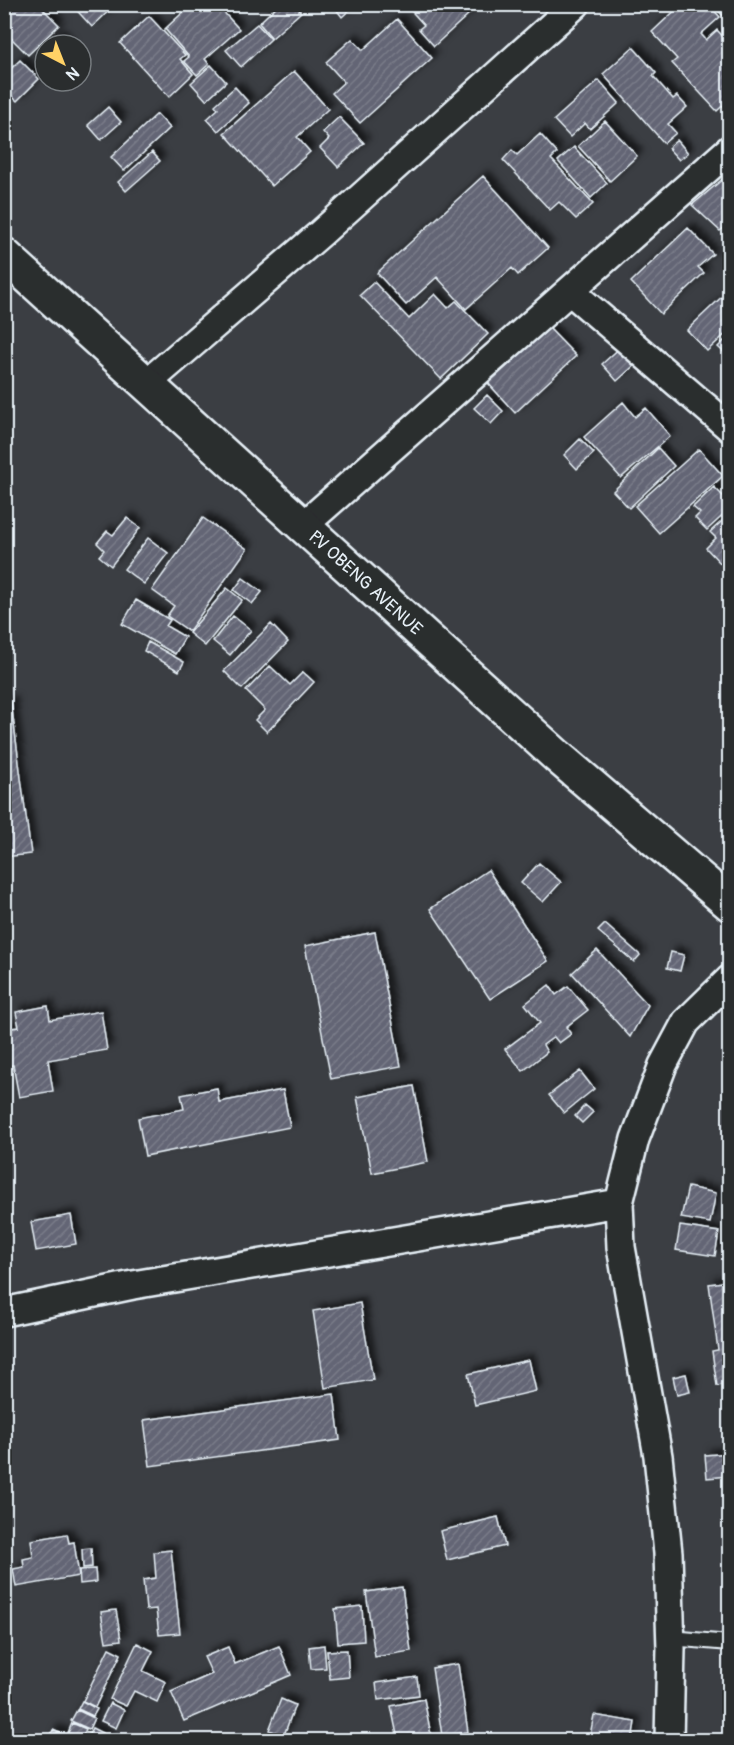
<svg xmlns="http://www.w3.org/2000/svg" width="734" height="1745" font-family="Pangolin,sans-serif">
  <defs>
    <pattern id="building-hatch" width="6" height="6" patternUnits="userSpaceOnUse" patternTransform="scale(1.5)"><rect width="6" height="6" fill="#636574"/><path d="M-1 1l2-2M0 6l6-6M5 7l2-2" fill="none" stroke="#797c89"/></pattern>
    <filter id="shadow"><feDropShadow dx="5.5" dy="-5.5" stdDeviation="3" flood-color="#0009"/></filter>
  </defs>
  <rect width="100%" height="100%" fill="#3b3e43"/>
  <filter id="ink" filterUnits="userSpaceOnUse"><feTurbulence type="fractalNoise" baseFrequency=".0167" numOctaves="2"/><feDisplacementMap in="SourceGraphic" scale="12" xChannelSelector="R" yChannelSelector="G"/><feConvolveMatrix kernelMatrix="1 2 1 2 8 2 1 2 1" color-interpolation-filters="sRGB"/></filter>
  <g filter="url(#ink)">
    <!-- building -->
    <path fill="url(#building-hatch)" stroke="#e8f1f8" stroke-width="1.5" filter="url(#shadow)" d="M16 4H38L59 25 28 55 4 31V16Z
      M71 4H116L92 27Z
      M192 4H216L239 29 205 59 209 64 197 75 184 61 189 57 165 29Z
      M279 4H294L301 12 272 38 259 23Z
      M332 4H356L342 17Z
      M405 4H466L464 6 470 13 434 46 419 29 424 25Z
      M682 4H708L720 17 701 34 706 40 717 30 730 44V99L717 111 672 63 677 59 652 32Z
      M712 4H730V23Z
      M149 16 185 55 180 59 193 74 169 97 120 43Z
      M397 19 432 58 360 123 332 93 344 82 326 62 352 39 363 50Z
      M257 24 271 39 241 67 226 50Z
      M58 34 69 45H46Z
      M45 46V62L37 54Z
      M633 47 656 73 653 76 673 99 677 96 687 107 668 124 676 133 664 143 603 74Z
      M20 60 39 79 17 101 4 89V75Z
      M211 65 226 82 206 100 191 83Z
      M294 71 328 109 297 137 310 152 272 186 224 133Z
      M599 80 619 103 590 129 585 123 570 137 554 120Z
      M235 87 249 103 218 131 207 119 218 109 215 105Z
      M108 107 121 122 101 140 88 125Z
      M157 114 170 128 124 171 111 157Z
      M339 117 364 143 338 167 320 148 329 139 323 132Z
      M605 121 637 156 610 181 578 146Z
      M540 134 557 153 551 159 593 204 576 219 559 202 550 210 503 160 512 150 517 155Z
      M677 140 688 153 679 160 668 148Z
      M574 147 607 183 591 198 558 161Z
      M152 152 160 161 126 191 118 182Z
      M730 173V223L720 231 692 205Z
      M483 176 548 248 518 275 512 268 466 309 437 277 406 305 377 273Z
      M688 228 713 254 698 267 704 273 661 314 631 282Z
      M374 282 409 319 435 294 448 308 456 301 488 334 441 379 360 295Z
      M730 282V330L707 351 687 330 728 291 724 287Z
      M548 327 576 356 515 413 488 383Z
      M730 335V358L718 347Z
      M623 345 638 362 617 381 602 364Z
      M487 395 503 411 491 424 474 408Z
      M623 402 635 417 646 408 670 436 621 478 584 437Z
      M580 439 594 453 577 469 564 455Z
      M658 448 674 466 629 508 613 491Z
      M699 449 723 476 659 533 635 506Z
      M714 487 730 503V509L707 530 695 518 700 513 693 507Z
      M730 514V560L723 566 706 548 716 538 710 532Z
      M127 518 140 528 111 566 99 556 104 550 97 543 107 531 113 535Z
      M203 518 247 549 189 631 167 616 174 606 152 590Z
      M148 538 168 553 144 584 124 569Z
      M243 578 262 592 252 604 234 590Z
      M227 588 242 600 205 646 189 633Z
      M136 600 170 620 166 626 185 637 175 654 122 624Z
      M233 616 251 630 230 655 213 641Z
      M271 624 288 642 242 689 224 671Z
      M148 642 184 662 179 671 144 651Z
      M270 666 290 685 303 672 314 682 267 732 255 720 265 710 246 691Z
      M4 702H11L31 854 4 857Z
      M539 863 561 882 543 902 521 883Z
      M488 870 548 961 490 999 430 909Z
      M605 924 640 955 634 962 598 931Z
      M375 932 401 1066 331 1079 305 946Z
      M597 950 648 1005 630 1037 572 973Z
      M671 952 684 955 680 971 667 968Z
      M549 985 556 995 568 986 588 1010 566 1027 571 1034 559 1043 554 1037 543 1045 547 1052 523 1071 505 1049 540 1023 525 1004Z
      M48 1006 50 1020 101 1011 107 1050 48 1060 53 1091 19 1097 13 1065 4 1066V1029L19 1027 16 1012Z
      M580 1071 594 1089 564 1113 549 1095Z
      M414 1086 428 1162 372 1173 357 1097Z
      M217 1088 219 1102 283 1090 290 1127 145 1156 138 1118 184 1109 181 1095Z
      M585 1105 593 1112 582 1123 575 1116Z
      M688 1187 716 1193 710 1223 681 1218Z
      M71 1215 76 1244 36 1251 31 1222Z
      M680 1226 719 1232 715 1256 676 1250Z
      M730 1281V1384L717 1386 712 1351 718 1350 709 1284Z
      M360 1303 373 1380 325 1388 313 1311Z
      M529 1360 536 1391 475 1405 468 1374Z
      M686 1374 690 1392 677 1395 673 1377Z
      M334 1394 340 1440 150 1466 144 1420Z
      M730 1453V1476L707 1478 705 1455Z
      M498 1517 505 1546 447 1560 440 1531Z
      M67 1534 69 1543 74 1542 79 1576 16 1587 13 1569 24 1567 23 1559 33 1557 31 1540Z
      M91 1548 92 1567 83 1568 82 1549Z
      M171 1550 180 1633 159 1635 156 1609 146 1610 143 1580 156 1578 154 1552Z
      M95 1569 96 1582 80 1584 79 1570Z
      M402 1587 411 1651 375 1657 366 1592Z
      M362 1606 364 1641 338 1643 335 1609Z
      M116 1610 121 1640 106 1642 101 1612Z
      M137 1643 153 1651 143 1671 166 1682 157 1702 134 1691 126 1706 110 1699Z
      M324 1645 326 1668 311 1669 309 1647Z
      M279 1646 291 1675 184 1721 171 1692 212 1674 204 1657 228 1647 235 1664Z
      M109 1648 121 1654 95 1707 83 1701Z
      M347 1650 349 1677 330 1679 327 1651Z
      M458 1664 468 1732 442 1736 432 1668Z
      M417 1677 419 1695 378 1700 376 1683Z
      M281 1699 295 1705 284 1735 269 1730Z
      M424 1699 432 1740H398L391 1706Z
      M82 1701 97 1709 93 1716 78 1709Z
      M110 1703 124 1710 116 1728 101 1721Z
      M77 1710 94 1718 89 1729 71 1721Z
      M594 1715 635 1722 632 1740H589Z
      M72 1723 86 1729 82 1738 68 1733Z
      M92 1728 108 1736 106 1740H86Z
      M53 1730 76 1740H48Z"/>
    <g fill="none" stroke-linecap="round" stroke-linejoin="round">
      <!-- lane casing -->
      <g stroke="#e8f1f8" stroke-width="18">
        <path id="lane" d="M670 1638 730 1643"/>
      </g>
      <!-- street casing -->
      <g stroke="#e8f1f8" stroke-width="32">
        <path id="street" d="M570 291 730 428
          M147 383 320 234 576 4
          M303 526 730 149
          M4 1312 133 1285 619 1203
          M669 1740 671 1649 668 1553 658 1456 621 1247 619 1203 635 1139 663 1065 686 1022 730 979"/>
      </g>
      <!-- secondary casing -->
      <g stroke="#e8f1f8" stroke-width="38">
        <g id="secondary">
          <path id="s1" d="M4 255 557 756 730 904"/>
        </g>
      </g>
      <!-- lane -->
      <use href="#lane" stroke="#2a2d2e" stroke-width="14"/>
      <!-- street -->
      <use href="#street" stroke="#2a2d2e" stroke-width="27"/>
      <!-- secondary -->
      <use href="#secondary" stroke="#2a2d2e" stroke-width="33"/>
    </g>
  </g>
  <g text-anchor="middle" stroke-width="6" stroke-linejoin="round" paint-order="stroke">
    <!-- street labels -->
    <g font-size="18" fill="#e8f1f8" stroke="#2a2d2e">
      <text dy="6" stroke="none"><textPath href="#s1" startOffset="488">P.V OBENG AVENUE</textPath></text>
    </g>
  </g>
  <!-- margin -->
  <rect width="734" height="1745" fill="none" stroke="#2a2d2e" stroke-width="24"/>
  <rect x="12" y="12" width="710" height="1721" fill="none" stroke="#e8f1f8" stroke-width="2" filter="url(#ink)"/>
  <!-- north arrow -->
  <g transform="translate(63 63) rotate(138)"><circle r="28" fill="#2a2d2e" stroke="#767b7f" stroke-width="1.5"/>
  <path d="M0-4.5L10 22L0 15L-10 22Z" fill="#ffd166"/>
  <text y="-9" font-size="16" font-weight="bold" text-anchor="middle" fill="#e8f1f8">N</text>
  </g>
</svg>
